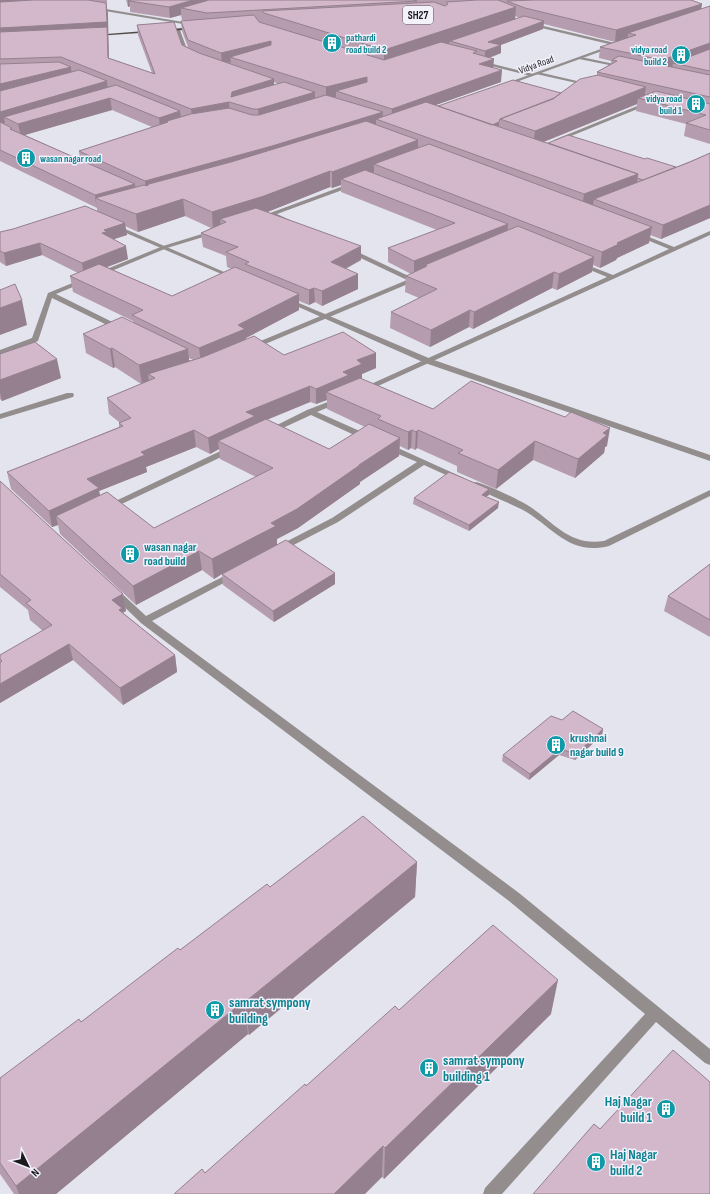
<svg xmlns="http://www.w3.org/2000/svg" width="710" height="1194" font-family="'Sofia Sans Condensed',sans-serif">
  <rect width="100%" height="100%" fill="#e4e4ee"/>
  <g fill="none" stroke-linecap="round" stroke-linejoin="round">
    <!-- minor -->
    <path fill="#938e8d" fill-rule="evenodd" d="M94 7 195 24 197 25 195 26 93 9Z
      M531 23 619 44V45L617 46 529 25Z
      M176 29 180 30 188 52 192 54V56L184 53Z
      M581 57 624 66 626 67 624 68 579 59Z
      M481 61 533 74V75L531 76 479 63Z
      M538 72 590 84 592 85 590 86 536 74Z
      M647 102 652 103 559 141 554 140Z
      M354 182 357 184 356 185 277 214 415 279V281L201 371 52 298 38 341 0 355V350L32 338 48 293 163 246 270 213ZM272 216 407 280 201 366 56 294 167 248Z
      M710 231V235L367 391H361L360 389 607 277 578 265V263H582L613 275 669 249 635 235V233H639L674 247Z
      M67 393H73L74 395 73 397 0 419V414Z
      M338 398H341V402L317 412 371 436 372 438 371 440H365L311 415 272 433 269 434 265 431 307 410Z
      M387 443 464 478 463 480H457L424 465 338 522 282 551H276L274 549 276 547 332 518 417 462 384 448 383 446 384 444Z
      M231 446 235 449 234 451 111 509 108 510 103 507Z
      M476 482C488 485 522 501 532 508 556 525 571 546 604 541L710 490V496L609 546C569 556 553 527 523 510 507 502 489 495 473 487L472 485 473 483Z
      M234 571 237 572 239 574 237 576 152 621 519 893 710 1049V1065L705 1063 656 1022 502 1194H483L485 1188 645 1014 509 901 141 623 109 592 110 590H118L146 616Z"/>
    <!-- tertiary -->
    <path fill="#938e8d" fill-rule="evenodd" d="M609 46 613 47 505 86 501 85Z
      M112 225H116L238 278 233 279 112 227Z
      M287 298 431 359 710 455V461L425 363 285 301V299Z"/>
    <!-- primary -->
    <path fill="#514946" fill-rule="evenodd" d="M196 27 198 29 96 36 94 35Z"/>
  </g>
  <!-- wall -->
  <path fill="#b59daf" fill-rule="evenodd" d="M0 0H107V8L109 58 152 73 138 35 137 25 188 47 182 31 181 21 186 20H182L181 15 170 18 130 12V6L128 7 126 0H691L702 4 701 9 710 6V144L684 136 686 124 636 111 637 104 544 142 548 143 645 159 676 167 710 153V218L661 239 650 235 649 243 617 258 616 260 600 268 593 265 592 272 557 290 552 288 473 329 469 327 430 347 390 328 391 312 419 298 405 292 406 276 411 274 388 262V248L437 230 341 192V185L332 188 330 187 267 212 361 260 346 269 358 289 322 306 315 302 309 305 299 301V310L246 338V339L284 355 376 353V368L362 374V379L433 409 607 446 605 447 604 453 575 478 533 460 496 489 457 472V466L417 448 415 450 411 448 408 450 400 446 399 456 360 482V484L298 528 277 539V544L335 573V584L274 622 223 585 222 574 214 579 202 570 136 605 60 534 58 525 52 527 11 489 7 472 119 427V422L109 414 107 398 141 384 115 367 113 368 86 353 83 334 134 323 133 321 73 292 70 276 78 273 42 255 6 266 0 262V232L97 211V208L0 161ZM515 16 520 18 515 19ZM544 24 615 42 600 47 599 58 611 61V64L597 72V75L560 94 561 93 438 106 435 105 501 82 493 68 490 58 501 53V45L543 29ZM274 82 278 84 274 85ZM112 110 152 127 79 151 80 160 25 135ZM185 216 211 228 201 233 203 247 226 256 227 267 232 269 172 296 106 267 128 259 114 239 127 235 125 226 138 232ZM189 358 193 360 189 361ZM327 400V409L365 427 329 449 267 420 310 402 316 404ZM196 447 210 454 219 449 220 459 256 477 154 528 100 495 99 491 147 472 146 467Z
    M0 354 61 378 2 401 0 399Z
    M0 481 123 594 126 611 123 613 175 655 177 672 123 705 73 660 0 703V655L43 631 30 620 28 610 0 587Z
    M489 495 486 496 498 508 469 531 413 504 414 498Z
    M710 564V637L664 611 668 596Z
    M562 720 603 729 602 735 575 760 559 755 529 780 502 761 503 755Z
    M417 862 415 897 249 1035 248 1034 56 1194H14L0 1174V1078L81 1022 180 950 270 887Z
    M399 1010 551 1014 384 1179 382 1177 205 1173 306 1086Z"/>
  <!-- shaded-wall -->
  <path fill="#94808e" d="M0 0H52L0 7Z
    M128 0H151L129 1 130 6 128 7Z
    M193 0H232L181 8V15L170 18 169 7Z
    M106 3 108 13 109 69 0 38V28Z
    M702 4 700 15 628 33V38L615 42 616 30Z
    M516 7 515 22 450 41 449 44 384 65V50Z
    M544 21 543 29 487 50 488 42Z
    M271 41 272 52 230 57 231 62 222 64 221 53Z
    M710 43V51L673 63 672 68 660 72 662 60Z
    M501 45V53L485 59V51Z
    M494 59 493 70 479 64Z
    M71 67 72 78 0 96V84Z
    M502 70 501 82 391 121 392 109Z
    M367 77V89L336 91V97L326 99V87Z
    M274 79V90L231 97 232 92Z
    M107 81 108 93 4 117 5 123 0 124V112Z
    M646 87 644 100 638 98 637 104 533 146 535 131Z
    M315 92V103L259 120 258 109Z
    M110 98 112 110 21 136 18 124Z
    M229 102 230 114 192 120 191 109Z
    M180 111 182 124 167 121 168 128 160 130 159 118Z
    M383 112 382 121 376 119V126L146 195 145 181Z
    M499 122V128L489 126Z
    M418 140V156L374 164V172L349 182 341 179V185L332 188V172Z
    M330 171V187L265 213 226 222 220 219 221 227 213 229 212 212Z
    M638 174 636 189 594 199 593 205 582 209 584 194Z
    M135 184 136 197 95 198 97 208 95 195Z
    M183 199 185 216 138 232 136 214Z
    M710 205V218L661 239 663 225Z
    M125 223 127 235 108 241 102 233 104 230Z
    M508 224 507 238 427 266 425 265V271L414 275V261Z
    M652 227 649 243 617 258 616 260 600 268 602 252 617 243Z
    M40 243 42 255 6 266 4 253Z
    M126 246 128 259 84 276 82 263Z
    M361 246V260L331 276V262Z
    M594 257 592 272 557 290 559 274Z
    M554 272 552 288 473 329 474 312Z
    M358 274V289L322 306V291Z
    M314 288 315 302 309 305V290Z
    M299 294V310L246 338V346L201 364 199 348 238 325Z
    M22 300 27 325 0 335V308Z
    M470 310 469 327 430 347 431 330Z
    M112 348 115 367 113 368 110 349Z
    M188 349 190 369 155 378 148 374 149 382 142 385 139 365Z
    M376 353V368L362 374V380L326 392 327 400 316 404V389L343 372 357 360Z
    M57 359 61 378 2 401 0 393V380Z
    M310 386V402L256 424 218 441 219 449 210 454 208 438 246 412Z
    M610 428 607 446 605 447 604 453 575 478 578 459 603 433Z
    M194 430 196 447 146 467 147 472 99 491 102 504 56 516 58 525 52 527 49 511 87 479 141 452Z
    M412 430 411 448 408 450V432Z
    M418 430 417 448 415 450 416 432Z
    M400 438 399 456 360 482V484L298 528 277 539V545L222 574 214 579 212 559 271 523Z
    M535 441 533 460 496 489 498 470Z
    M489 489V495L481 500 482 495Z
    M499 502 498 508 469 531V525Z
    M199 551 202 570 136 605 133 586Z
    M335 573V584L274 622 273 611Z
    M123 594 126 611 122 613 125 625 112 600Z
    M69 644 73 660 0 703V684Z
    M175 655 177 672 123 705 120 688Z
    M603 729 602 735 575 760 576 754Z
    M560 749 559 755 529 780 530 774Z
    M417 862 415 897 249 1035 245 1002Z
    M558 980 551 1014 384 1179 385 1148Z
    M244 1001 248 1034 56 1194H19L16 1186Z
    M383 1146 382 1177 365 1194H334Z"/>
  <!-- building -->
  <path fill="#d3b7cb" stroke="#94808e" d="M33 0H88L106 3 107 22 0 28V2Z
    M131 0H193L169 7 129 1Z
    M209 0H413L417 1 207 13 181 8Z
    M477 0H498L516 7 384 50 264 13 262 11 434 2 445 6 448 4 446 2Z
    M535 0H691L702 4 616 30 525 8 507 1Z
    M710 6V43L662 60 600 47 636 35 628 33Z
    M254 15 259 22 384 60 441 42 477 51 473 53 494 59 479 64 502 70 392 109 336 91 367 82V77L326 87 230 57 271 45V41L221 53 188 40 181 21Z
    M524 16 544 21 488 42 501 45 485 51 450 41Z
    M174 22 182 45 199 53 274 79 232 92 231 97 284 82 315 92 258 109H253L229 102 191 109 61 57 0 59V32L107 27 108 58 155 74 137 25Z
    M710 49V71L673 63Z
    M619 56 710 75V97L597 72 617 61 612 60Z
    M59 62 71 67 0 84V64Z
    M79 70 107 81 0 112V91Z
    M598 75 646 87 535 131 500 119 554 98 580 79Z
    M513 80 561 93 553 99 500 119 499 122 492 125 438 106Z
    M116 85 180 111 159 118 110 98 18 124 4 117Z
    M656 91 710 104V130L686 123 706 115 638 98Z
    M326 95 383 112 272 146 145 181 79 151 168 122 167 121 191 114 229 108 252 115H259Z
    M426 102 638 174 584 194 376 119Z
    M366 121 418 140 332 172 330 171 264 196 212 212 183 199 136 214 95 198 144 185 147 186 149 184 231 162Z
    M0 122 12 128 10 129 135 184 95 195 0 150Z
    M568 135 645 159 647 158 676 167 643 180 637 178 638 174 548 143Z
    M429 144 652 227 617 243 619 244 602 252 374 164Z
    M710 153V205L663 225 594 199 690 162Z
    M365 170 508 224 414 261 388 248 455 223 341 179Z
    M85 206 125 223 104 230 107 232 102 233 126 246 82 263 40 243 4 253 0 251V232L13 229Z
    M256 208 361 246 331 262 358 274 322 291 314 288 309 290 245 264 249 262 226 252 238 247 201 233 226 222 220 219Z
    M518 226 594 257 559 274 554 272 474 312 470 310 431 330 391 312 437 289 406 276 427 266 425 265Z
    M99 264 172 296 235 267 299 294 238 325 245 329 199 348 132 315 143 310 70 276Z
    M15 284 22 300 0 308V290Z
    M122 317 188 349 139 365 112 348 110 349 83 334Z
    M343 332 376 353 357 360 362 364 343 372 349 375 316 389 310 386 246 412 255 416 208 438 194 430 141 452 145 455 87 479 99 488 49 511 7 472 123 426 119 423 131 418 107 398 155 378 148 374 203 357 254 336 284 355Z
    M35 342 57 359 0 380V354Z
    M360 378 433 409 471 381 565 417 571 412 610 428 603 433 607 435 578 459 535 441 498 470 458 453 463 450 418 430 416 432 412 430 408 432 378 419 381 416 326 392Z
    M266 419 329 449 369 424 400 438 359 465H360L297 509 271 523 276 526 212 559 199 551 133 586 56 516 107 492 154 528 273 468 218 441Z
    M449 472 489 489 482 495 499 502 469 525 414 498Z
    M0 481 123 594 112 600 122 608 119 610 175 655 120 688 69 644 0 684V663L2 661 0 659V655L52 625 26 603 31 600 0 574Z
    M286 540 335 573 273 611 222 574Z
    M710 564V620L668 596Z
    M573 711 603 729 576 754 560 749 530 774 503 755 551 716 562 720Z
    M363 816 417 862 245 1002 244 1001 16 1186 0 1163V1078L79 1019 81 1022 178 948 180 950 267 884 270 887Z
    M493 925 558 980 385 1148 383 1146 334 1194H174L202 1169 205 1173 305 1084 306 1086 395 1006 399 1010Z
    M673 1050 710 1082V1194H533L594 1124 600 1129Z"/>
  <!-- icons -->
  <defs>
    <g id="building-disc" transform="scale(1)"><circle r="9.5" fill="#0f9aa8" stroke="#f2f1fc"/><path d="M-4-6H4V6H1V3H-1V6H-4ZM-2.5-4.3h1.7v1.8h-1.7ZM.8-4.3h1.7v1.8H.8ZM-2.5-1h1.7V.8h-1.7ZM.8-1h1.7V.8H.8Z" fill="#fff"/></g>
  </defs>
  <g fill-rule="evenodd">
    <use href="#building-disc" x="332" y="43"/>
    <use href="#building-disc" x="681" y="55"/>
    <use href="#building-disc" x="696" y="104"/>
    <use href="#building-disc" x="26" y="158"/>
    <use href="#building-disc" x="130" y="554"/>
    <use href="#building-disc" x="556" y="745"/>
    <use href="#building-disc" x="215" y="1010"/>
    <use href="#building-disc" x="429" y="1068"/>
    <use href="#building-disc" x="666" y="1109"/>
    <use href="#building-disc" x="596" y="1162"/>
  </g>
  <g text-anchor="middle" stroke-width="3" stroke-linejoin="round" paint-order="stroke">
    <!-- far-culture labels -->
    <g font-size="10" font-weight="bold" fill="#0d838f" stroke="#f2f1fc" text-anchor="start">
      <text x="346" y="41">pathardi<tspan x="346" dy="12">road build 2</tspan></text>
      <text x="667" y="53" text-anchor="end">vidya road<tspan x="667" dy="12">build 2</tspan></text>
      <text x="682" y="102" text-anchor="end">vidya road<tspan x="682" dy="12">build 1</tspan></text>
      <text x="40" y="162">wasan nagar road</text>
    </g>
    <!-- far-street labels -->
    <g font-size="10" fill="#1b1b1e" stroke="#f2f1fc">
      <text transform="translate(536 64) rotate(-20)" y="4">Vidya Road</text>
    </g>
    <!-- shield labels -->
    <rect fill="#f2f1fc" stroke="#5c5b61" stroke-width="1" x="403" y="6" width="30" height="18" rx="3"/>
    <g font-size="11" font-weight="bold" fill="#1b1b1e">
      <text x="418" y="19">SH27</text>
    </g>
    <!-- culture labels -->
    <g font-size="12" font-weight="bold" fill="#0d838f" stroke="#f2f1fc" text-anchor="start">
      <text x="144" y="551">wasan nagar<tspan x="144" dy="14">road build</tspan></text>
      <text x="570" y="742">krushnai<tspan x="570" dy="14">nagar build 9</tspan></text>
    </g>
    <!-- near-culture labels -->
    <g font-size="14" font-weight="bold" fill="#0d838f" stroke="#f2f1fc" text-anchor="start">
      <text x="229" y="1007">samrat sympony<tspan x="229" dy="16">building</tspan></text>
      <text x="443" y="1065">samrat sympony<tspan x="443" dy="16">building 1</tspan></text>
      <text x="652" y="1106" text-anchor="end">Haj Nagar<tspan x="652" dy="16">build 1</tspan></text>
      <text x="610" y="1159">Haj Nagar<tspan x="610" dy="16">build 2</tspan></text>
    </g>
  </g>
  <!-- north arrow -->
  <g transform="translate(28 1166) rotate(133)" stroke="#f2f1fc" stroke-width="3" paint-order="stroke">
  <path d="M0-3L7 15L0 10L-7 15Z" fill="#1b1b1e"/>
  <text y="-6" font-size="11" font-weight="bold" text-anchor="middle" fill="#1b1b1e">N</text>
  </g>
</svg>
